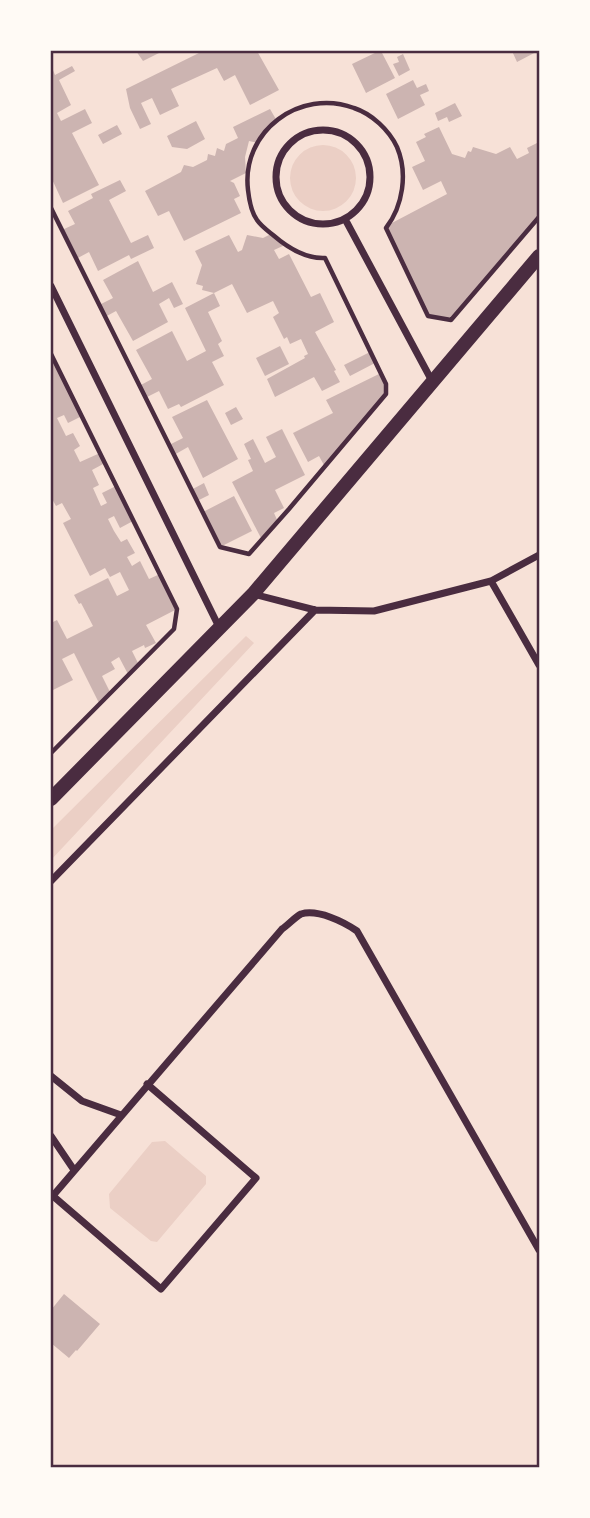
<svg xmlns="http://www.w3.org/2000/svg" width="590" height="1518" font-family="Spectral,serif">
  <rect width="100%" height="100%" fill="#f7e1d7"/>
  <!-- green -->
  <path fill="#ebcfc5" d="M290 178a33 33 0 1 1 66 0a33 33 0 1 1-66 0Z
    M246 636 254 643 51 860V830Z
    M165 1141 206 1176V1184L157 1242 151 1241 110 1208 109 1194 152 1142Z"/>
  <!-- building -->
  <path fill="#ccb4b1" d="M136 51H163L143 61Z
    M203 51H257L279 90 250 105 235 75 224 81 217 68 171 89 179 106 160 115 152 98 141 103 151 124 140 129 130 108 126 89Z
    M379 51H381L395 78 366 93 352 64Z
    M512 51H538L517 62Z
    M403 54 410 70 399 76 393 64 399 62 397 57Z
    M51 65 55 75 72 66 75 71 59 80 71 105 57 113 61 121 85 109 92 123 72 133 99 185 63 203 51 177Z
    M413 80 417 88 426 84 429 91 420 95 425 105 398 119 386 94Z
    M455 103 462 116 449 122 447 117 438 121 435 113Z
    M270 109 277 121 258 143 249 141 245 157 246 173 230 181 234 183 240 196 234 199 241 213 184 241 169 211 158 216 145 191 181 172 184 165 193 167 207 160 208 154 215 156 217 148 224 151 226 144 238 138 233 127Z
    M196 121 205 139 187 149 172 147 167 136Z
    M117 125 122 134 103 144 98 135Z
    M439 127 452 154 465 158 468 151 471 152 473 147 496 154 510 147 517 159 529 153 527 148 539 142V217L451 320 428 316 386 228 390 224 447 194 441 181 423 190 412 167 425 161 416 142 426 137 424 134Z
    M120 180 126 191 109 200 131 243 148 235 154 248 131 259 129 255 98 271 89 252 76 259 62 230 75 224 68 211 93 198 91 194Z
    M271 234 285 245 274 250 279 259 289 254 311 297 320 293 334 322 315 332 336 370 334 371 340 382 322 391 314 377 275 397 267 379 305 358 304 356 308 354 301 339 290 344 287 337 284 339 273 317 279 313 273 301 247 313 232 284 214 293 202 290 203 286 196 284 202 265 195 251 229 235 238 252 242 250 247 235 263 238Z
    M138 261 153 292 172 282 183 304 174 308 169 298 159 304 168 322 133 341 116 311 105 317 99 305 113 298 103 280Z
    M214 293 220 306 208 312 222 341 218 344 224 356 212 362 224 385 181 407 179 404 168 409 159 391 145 398 139 386 152 379 136 350 172 331 187 361 206 351 185 308Z
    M280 346 289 364 265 376 256 358Z
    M370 352 375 363 350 376 344 365Z
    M51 354 82 416 68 423 64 415 57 418 66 436 73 433 80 446 74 450 80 462 100 453 105 463 92 470 99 485 93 488 101 506 107 503 102 493 116 486 133 521 120 528 114 516 108 519 114 531 121 542 127 539 135 553 127 557 132 566 140 561 149 579 160 574 177 609 146 625 156 643 145 648 144 645 132 651 139 665 129 676 119 657 111 662 115 669 102 676 111 694 100 705 74 653 62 659 73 680 51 691V623L57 620 67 639 93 626 81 603 79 604 74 595 108 578 117 596 129 590 120 572 110 577 105 568 90 576 63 523 71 519 62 503 56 506 51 497Z
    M381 373 386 384V394L325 467 319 456 308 462 293 433 333 413 326 400Z
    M207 400 238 459 203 478 188 447 174 455 169 445 183 438 172 417Z
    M236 407 243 419 231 425 225 413Z
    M282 429 305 475 275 490 284 508 274 513 278 522 262 540 232 482 253 471 248 460 251 459 244 444 253 439 265 463 276 457 266 437Z
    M204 483 209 495 197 501 191 490Z
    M234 496 252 531 220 547 203 512Z
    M64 1294 100 1324 77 1351 76 1350 69 1358 51 1343V1310Z"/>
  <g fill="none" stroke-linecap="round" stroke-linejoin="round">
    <!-- path -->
    <path stroke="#4a2c40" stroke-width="4.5" d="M51 208 220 547 249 554 289 509 386 394V384L325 258C305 259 288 248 273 235 268 231 261 226 257 220 251 212 249 199 248 190 241 131 300 88 354 108 372 114 389 130 397 147 408 173 403 206 386 228L428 316 451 320 539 217
      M51 354 177 609 174 629 51 753"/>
    <!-- minor -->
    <path stroke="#4a2c40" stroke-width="7" d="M276 177a47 47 0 1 1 94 0a47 47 0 1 1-94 0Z
      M345 219 432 381
      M51 286 219 627
      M491 581 539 665
      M253 594 315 610 374 611 491 581 539 555
      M51 881 315 610
      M51 1076 82 1101 121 1115
      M51 1136 74 1170
      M53 1196 161 1289 256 1178 147 1084
      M51 1198 282 929C288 925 295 917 301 914 318 909 344 922 357 931L539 1250"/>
    <!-- secondary -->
    <path stroke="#4a2c40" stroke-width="14" d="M51 799 253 594 539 256"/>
  </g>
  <!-- border -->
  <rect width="590" height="1518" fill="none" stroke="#fffaf5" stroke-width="105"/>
  <rect x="52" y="52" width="486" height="1414" fill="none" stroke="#4a2c40" stroke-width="2.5"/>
</svg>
